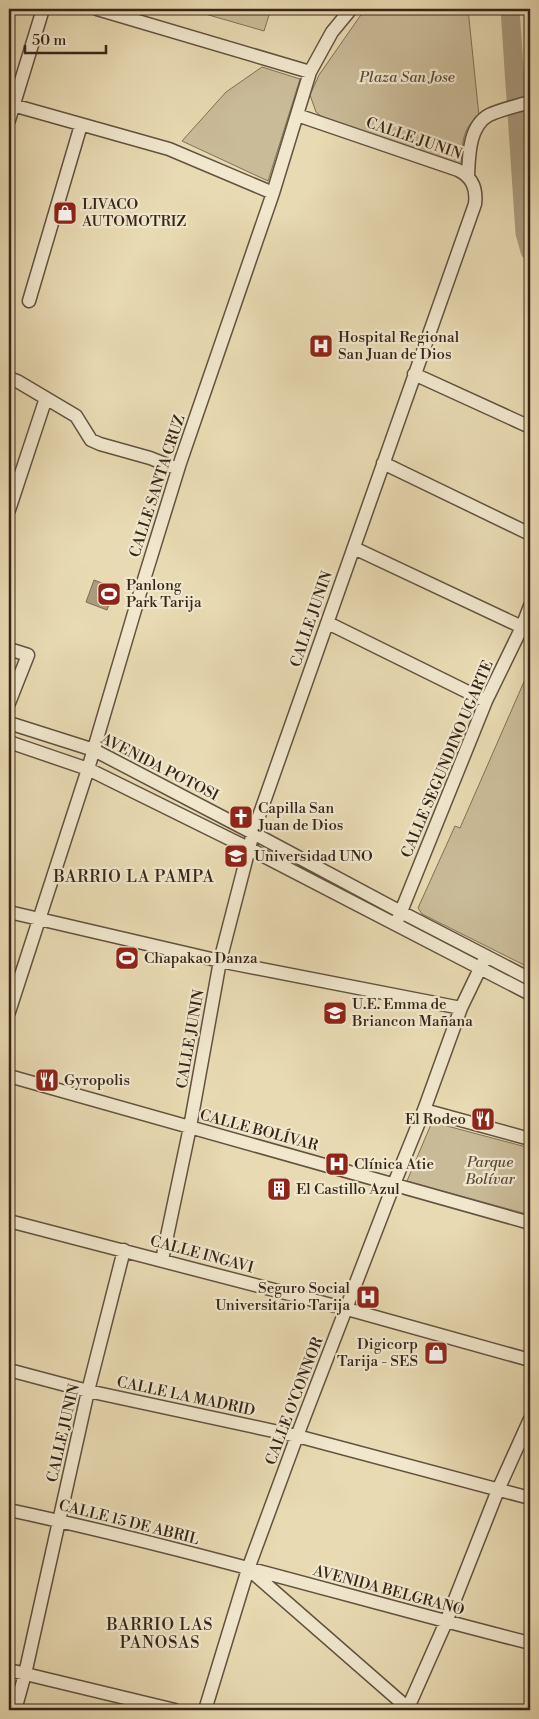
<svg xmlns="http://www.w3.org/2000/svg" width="539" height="1719" font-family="'Libre Bodoni',serif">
  <rect width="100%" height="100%" fill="#e8dab2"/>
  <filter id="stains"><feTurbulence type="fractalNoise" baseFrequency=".004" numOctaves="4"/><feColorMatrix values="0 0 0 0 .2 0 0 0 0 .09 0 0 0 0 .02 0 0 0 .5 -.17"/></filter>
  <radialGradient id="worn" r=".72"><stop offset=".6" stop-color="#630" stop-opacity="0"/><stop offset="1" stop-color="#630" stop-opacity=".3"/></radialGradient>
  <!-- green -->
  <path fill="#cabb98" stroke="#807058" d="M188 9H271L264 31Z
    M365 9H468L479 116C460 129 463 147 461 167L326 120 316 112 310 95 319 75Z
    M262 67 300 79 268 181 182 141 226 92Z
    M530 668V968L422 914 418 908 455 826 460 828Z
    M432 1122 530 1148V1215L407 1181Z"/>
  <!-- water -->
  <path fill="#ab9c7e" stroke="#7c6c56" d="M94 580 115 588 107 610 86 602Z"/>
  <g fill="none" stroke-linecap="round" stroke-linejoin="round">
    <!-- river -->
    <path stroke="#ab9c7e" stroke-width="19" d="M510 9 525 233 530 251"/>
    <!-- minor casing -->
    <g stroke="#62523f" stroke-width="15">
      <path id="minor" d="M97 9 310 72
        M9 104 169 149 273 193
        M9 120 43 9
        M468 175C469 155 469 126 489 115 502 109 517 106 530 102
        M29 301 81 125
        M414 374 530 427
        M9 378 17 381 76 416 91 440 100 444 150 458 178 469
        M383 463 530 534
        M9 510 46 398
        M354 548 522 627
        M328 623 486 701
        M9 649 28 655 9 703
        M9 723 94 750 253 833 401 912 530 979
        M9 742 88 769 250 849 530 994
        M9 912 220 961 461 1008
        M398 919 486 701 522 627 530 606
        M9 1012 88 769 142 586 180 463 273 193 310 72 332 32 351 9
        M9 1076 530 1223
        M424 1110 530 1139
        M9 1221 347 1309 530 1360
        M162 1260 190 1127 220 961 253 833 475 204C477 188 472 177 458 170L297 115
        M9 1370 88 1391 297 1436 530 1498
        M9 1510C184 1547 356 1599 530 1643
        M252 1572 410 1710
        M9 1670 175 1710
        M15 1710 25 1674 88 1391 124 1250
        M205 1710 248 1569 297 1436 394 1184 424 1110 461 1008 486 956
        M407 1710 446 1622 498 1490 530 1419"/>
    </g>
    <!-- minor -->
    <use href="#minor" stroke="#f0e7cd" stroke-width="12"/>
  </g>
  <!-- icons -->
  <defs>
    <g id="shop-square" transform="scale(1.25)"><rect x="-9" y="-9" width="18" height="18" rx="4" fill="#8f2418" stroke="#f0e7cd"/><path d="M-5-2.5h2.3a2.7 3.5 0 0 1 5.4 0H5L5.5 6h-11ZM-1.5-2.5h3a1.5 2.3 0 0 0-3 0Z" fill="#fff"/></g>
    <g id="hospital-square" transform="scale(1.25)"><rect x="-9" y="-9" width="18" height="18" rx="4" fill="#8f2418" stroke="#f0e7cd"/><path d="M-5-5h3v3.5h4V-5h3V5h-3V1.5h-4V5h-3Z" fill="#fff"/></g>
    <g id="stadium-square" transform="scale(1.25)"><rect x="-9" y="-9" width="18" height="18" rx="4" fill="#8f2418" stroke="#f0e7cd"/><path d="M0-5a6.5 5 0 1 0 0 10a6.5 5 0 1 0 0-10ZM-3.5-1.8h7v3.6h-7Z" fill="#fff"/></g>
    <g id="church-square" transform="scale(1.25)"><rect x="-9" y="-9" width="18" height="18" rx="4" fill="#8f2418" stroke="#f0e7cd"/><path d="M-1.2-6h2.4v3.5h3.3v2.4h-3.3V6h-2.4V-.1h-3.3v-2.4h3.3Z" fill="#fff"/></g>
    <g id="university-square" transform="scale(1.25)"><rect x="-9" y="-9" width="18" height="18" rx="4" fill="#8f2418" stroke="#f0e7cd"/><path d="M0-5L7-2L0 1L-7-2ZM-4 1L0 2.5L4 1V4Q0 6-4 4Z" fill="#fff"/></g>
    <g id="school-square" transform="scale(1.25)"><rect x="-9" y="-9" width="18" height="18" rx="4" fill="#8f2418" stroke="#f0e7cd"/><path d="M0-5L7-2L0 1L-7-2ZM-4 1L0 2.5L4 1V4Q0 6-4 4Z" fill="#fff"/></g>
    <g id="restaurant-square" transform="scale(1.25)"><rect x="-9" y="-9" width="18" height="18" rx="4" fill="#8f2418" stroke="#f0e7cd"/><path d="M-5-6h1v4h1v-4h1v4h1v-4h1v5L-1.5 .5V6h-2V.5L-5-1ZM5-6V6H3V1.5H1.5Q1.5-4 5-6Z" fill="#fff"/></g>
    <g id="building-square" transform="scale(1.25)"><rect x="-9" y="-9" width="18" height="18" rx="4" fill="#8f2418" stroke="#f0e7cd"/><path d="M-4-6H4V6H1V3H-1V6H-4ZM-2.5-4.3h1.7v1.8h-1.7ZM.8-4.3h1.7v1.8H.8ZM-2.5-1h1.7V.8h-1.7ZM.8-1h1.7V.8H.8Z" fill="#fff"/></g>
  </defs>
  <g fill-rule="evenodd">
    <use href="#shop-square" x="65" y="213"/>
    <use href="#hospital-square" x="321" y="346"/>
    <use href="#stadium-square" x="109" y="594"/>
    <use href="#church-square" x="241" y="817"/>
    <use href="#university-square" x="236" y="856"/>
    <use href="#stadium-square" x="127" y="958"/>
    <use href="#school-square" x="335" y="1013"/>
    <use href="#restaurant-square" x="47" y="1080"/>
    <use href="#restaurant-square" x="483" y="1119"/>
    <use href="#hospital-square" x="337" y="1164"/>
    <use href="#building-square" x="279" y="1189"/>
    <use href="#hospital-square" x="368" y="1297"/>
    <use href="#shop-square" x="436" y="1353"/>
  </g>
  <g text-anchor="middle" stroke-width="4.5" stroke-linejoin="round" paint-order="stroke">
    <!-- park labels -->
    <g font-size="15" font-style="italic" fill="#5b4a39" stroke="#f0e7cd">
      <text x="407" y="82">Plaza San Jose</text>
      <text x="490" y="1167">Parque<tspan x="490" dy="17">Bolívar</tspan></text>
    </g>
    <!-- street labels -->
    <g font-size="15" fill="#362519" stroke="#f0e7cd">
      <text transform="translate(414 138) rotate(19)" y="5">CALLE JUNIN</text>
      <text transform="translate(157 486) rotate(-72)" y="5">CALLE SANTA CRUZ</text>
      <text transform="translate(311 619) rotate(-71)" y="5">CALLE JUNIN</text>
      <text transform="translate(447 759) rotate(-67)" y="5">CALLE SEGUNDINO UGARTE</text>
      <text transform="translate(160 767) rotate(27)" y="5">AVENIDA POTOSI</text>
      <text transform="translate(190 1039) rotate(-80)" y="5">CALLE JUNIN</text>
      <text transform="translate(259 1130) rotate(15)" y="5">CALLE BOLÍVAR</text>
      <text transform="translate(202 1254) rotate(15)" y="5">CALLE INGAVI</text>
      <text transform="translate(186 1396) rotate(12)" y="5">CALLE LA MADRID</text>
      <text transform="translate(294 1401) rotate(-69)" y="5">CALLE O'CONNOR</text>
      <text transform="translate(63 1433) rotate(-77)" y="5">CALLE JUNIN</text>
      <text transform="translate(129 1522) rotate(14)" y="5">CALLE 15 DE ABRIL</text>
      <text transform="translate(389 1590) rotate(15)" y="5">AVENIDA BELGRANO</text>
    </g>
    <!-- poi labels -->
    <g font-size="15" fill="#362519" stroke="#f0e7cd" text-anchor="start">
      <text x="82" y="209">LIVACO<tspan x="82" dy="17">AUTOMOTRIZ</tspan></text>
      <text x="338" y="342">Hospital Regional<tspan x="338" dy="17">San Juan de Dios</tspan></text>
      <text x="126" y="590">Panlong<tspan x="126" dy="17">Park Tarija</tspan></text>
      <text x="258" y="813">Capilla San<tspan x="258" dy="17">Juan de Dios</tspan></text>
      <text x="254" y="861">Universidad UNO</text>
      <text x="144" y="963">Chapakao Danza</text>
      <text x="352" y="1009">U.E. Emma de<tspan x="352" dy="17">Briancon Mañana</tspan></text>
      <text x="64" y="1085">Gyropolis</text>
      <text x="466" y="1124" text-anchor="end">El Rodeo</text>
      <text x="354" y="1169">Clínica Atie</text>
      <text x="296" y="1194">El Castillo Azul</text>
      <text x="350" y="1293" text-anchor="end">Seguro Social<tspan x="350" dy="17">Universitario Tarija</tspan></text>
      <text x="418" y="1349" text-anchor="end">Digicorp<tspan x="418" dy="17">Tarija - SES</tspan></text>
    </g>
    <!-- neighbourhood labels -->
    <g font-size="16" letter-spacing="1" fill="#362519" stroke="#f0e7cd">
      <text x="134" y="882">BARRIO LA PAMPA</text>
      <text x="160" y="1630">BARRIO LAS<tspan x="160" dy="18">PANOSAS</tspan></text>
    </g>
  </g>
  <!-- margin -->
  <rect width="539" height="1719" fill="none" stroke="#e8dab2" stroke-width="30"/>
  <rect x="10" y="10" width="519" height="1699" fill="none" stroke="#362519" stroke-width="2.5"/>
  <rect x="15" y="15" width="509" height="1689" fill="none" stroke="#362519"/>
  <!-- scale -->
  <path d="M25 45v8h81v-8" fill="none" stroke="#362519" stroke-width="2.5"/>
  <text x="32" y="45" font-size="15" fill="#362519" stroke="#f0e7cd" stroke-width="4" paint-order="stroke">50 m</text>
  <rect width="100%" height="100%" filter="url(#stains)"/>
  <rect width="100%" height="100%" fill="url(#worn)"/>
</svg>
